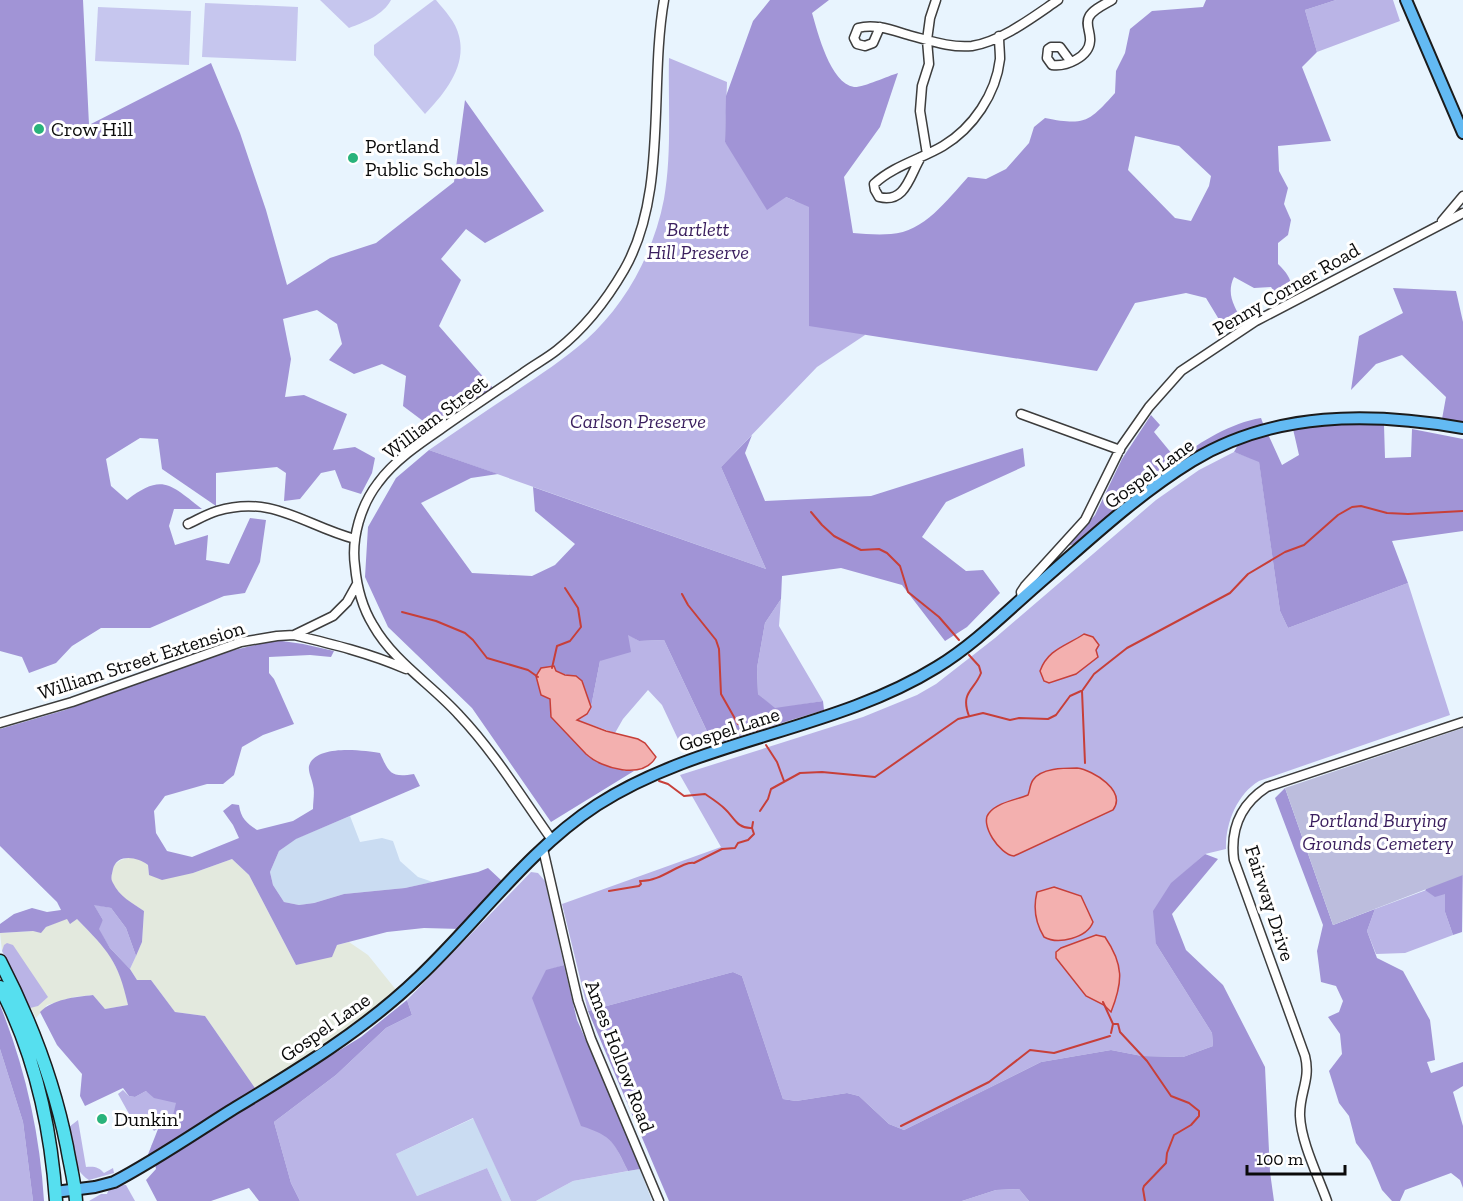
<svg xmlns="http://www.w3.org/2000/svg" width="1463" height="1201" font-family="'Zilla Slab',serif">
  <rect width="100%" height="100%" fill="#e8f4fe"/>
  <!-- industrial -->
  <path fill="#e3e9de" d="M131 857 140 859 148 865 149 875 193 873 232 859 249 875 296 965 337 945 349 942 368 955 397 991 339 1037 257 1091 205 1016 175 1012 151 980H137L130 969 142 942 144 911 124 898 113 885 111 878 114 865 121 860Z
    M67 918 77 919 107 950 122 979 128 1005 105 1009 93 995 74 997 47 1005 36 1018 2 951 0 933 33 931 41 932 46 927Z"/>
  <!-- farmland -->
  <path fill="#cadcf2" d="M350 816 360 842 382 838 393 841 400 861 418 877 433 882 405 888 344 894 314 903 299 905 284 902 273 885 270 872 279 851 295 839Z
    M474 1118 511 1201H502L487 1168 417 1196 396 1154Z
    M640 1169 652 1201H536L573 1181Z"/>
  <!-- green -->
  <path fill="#bab4e6" d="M1336 0H1393L1400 21 1317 52 1305 10Z
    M669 58 727 82 725 142 786 197 795 201 807 197 865 335 817 367 721 467 766 569 429 450C458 430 487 410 516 391 540 375 564 359 586 340 626 304 654 252 664 199 672 153 668 104 669 58Z
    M1234 452 1259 461 1280 611 1288 628 1408 583 1450 715 1259 781C1237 794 1225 824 1226 849L1205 854 1171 884 1156 944 1212 1033 1213 1046 1183 1057 1142 1056 1111 1050 1041 1062 904 1130 889 1124 859 1096 847 1093 796 1101 783 1099 742 976 733 972 588 1011 562 904 721 847 680 775 863 717 917 695 936 684 995 638 1156 500 1199 470Z
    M781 599 779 626 823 701 775 709 758 694 757 668 765 623Z
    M628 634 639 641 664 640 712 742 684 752 662 705 648 690 623 719 615 733 577 720 587 714 591 707 600 661Z
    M531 872 538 873 545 881 564 965 546 971 601 1132 615 1145 628 1171 573 1181 536 1201H511L473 1118 396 1154 417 1196 487 1168 502 1201H300L291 1183 274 1122 336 1075 386 1028 412 1015 407 1000Z
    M1448 882 1445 912 1453 935 1405 953 1376 954 1367 931 1375 909Z
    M93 904 111 908 126 928 136 956 130 969 110 948 98 929 103 920Z
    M7 943 13 945 48 997 38 1006 30 1008 2 951 4 945Z
    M0 1049 23 1122 33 1201H0Z
    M123 1090 129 1096 135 1097 146 1091 177 1103 174 1112 215 1107 151 1146 167 1123 154 1131 143 1116 133 1121 118 1094Z
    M78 1120 86 1167C94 1166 99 1167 104 1173L113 1168 114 1173 89 1180C72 1170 71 1145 69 1127Z
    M121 1185H126L135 1201H89L101 1194H107L108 1191Z
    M1019 1189 1029 1201H962L996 1190Z"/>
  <!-- forest -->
  <path fill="#a194d6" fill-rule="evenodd" d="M0 0H83L89 125 211 63 240 133 266 210 287 285 330 258 376 243 454 182 465 100 544 211 485 243 466 229 441 259 461 280 439 326 493 388 431 427 403 406 406 376 382 364 354 374 329 360 342 344 337 324 317 310 283 319 291 359 285 397 304 395 347 414 333 450 355 447 375 458 372 473 361 494 342 488 335 470 321 473 300 499 284 501 286 473 277 467 216 473V506L162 469 158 439 140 438 106 459 111 486 127 500C162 473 170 484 202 509H174L169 526 175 545 208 535 206 560 229 564 250 518 266 520 260 562 245 593 224 596 150 628H101L72 646 56 663 29 673 22 657 0 651Z
    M770 0H829L812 13C818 33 830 83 854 87 862 88 888 76 898 73L880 127 844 177 853 233C865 234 878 235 891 234 924 232 947 200 968 177L986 179 1006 169 1029 143 1034 127 1045 118C1085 126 1089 122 1115 93L1116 71 1125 53 1130 29 1152 11 1203 7 1206 0H1336L1305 10 1317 52 1302 67 1331 141 1278 146 1279 171 1288 188 1284 204 1291 220 1288 235 1278 243V264C1289 275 1294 282 1290 298L1281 301 1271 287 1254 288 1234 277C1226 294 1234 306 1243 322L1226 331 1206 298 1186 293 1135 303 1097 371 809 326V207L786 197 767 210 725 142 726 96 753 21ZM1135 136 1179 146 1211 176 1209 186 1191 221 1175 218 1128 170Z
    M1393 288 1456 291 1463 322V422L1442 419 1446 397 1402 355 1376 364 1351 390 1359 336 1403 313Z
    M1151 415 1160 425 1154 432 1177 460C1201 441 1231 423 1261 418L1264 426C1216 442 1182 457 1140 487 1118 504 1099 525 1078 543L1068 546 1095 515 1122 459Z
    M1321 424 1384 425 1385 458 1411 457 1412 429 1463 439V531L1392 541 1408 583 1288 628 1280 611 1259 462 1234 452 1239 443 1267 432 1282 465 1299 455 1293 429Z
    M752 435 745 453 765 501 871 496 1023 448 1025 466 946 502 922 537 966 571 983 570 1000 593 967 627 945 641 902 585 841 568 782 576 781 599 765 623 757 668 758 694 775 708 823 701 824 710 713 744 664 640 639 641 628 635 631 652 600 661 591 707 582 681 556 671 550 699 551 717 586 754 625 771H634L551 822 472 708 388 627 365 577 368 527 396 478 429 450 498 474 471 478 421 503 472 573 532 576 555 565 575 544 535 511 533 487 766 569 721 467Z
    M275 640 303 644 334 651 331 657 310 655 269 657V673L274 679 294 724 263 735 242 747 234 775 223 784H207L165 796 154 811 156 833 167 851 192 857 239 838 233 825 223 811 232 804 239 805C241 819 247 823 257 830L293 821 313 809C313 801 315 792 313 785 312 779 308 772 309 766 315 744 363 750 380 753 389 773 391 778 414 774L420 786 296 839 279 851 270 872 273 885 284 902 299 905 314 903 344 894 405 888 478 872 488 868 502 881 460 929 424 928 387 932 337 945 332 957 296 965 249 875 232 859 193 873 162 880 149 875 148 865C138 857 117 853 113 869 112 875 110 878 113 883 119 896 132 903 144 911L142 942 136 956 126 928 111 908 94 905 103 920 99 929 110 948 130 969 137 980H151L175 1012 205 1016 257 1091 147 1157 158 1129 173 1115 176 1103 154 1098 146 1091 135 1097 129 1096 123 1088 85 1106 80 1096 82 1074 57 1045 40 1012C53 999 75 997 93 995L105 1009 128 1005C118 960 108 951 77 919L70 924 67 919 46 927 41 933 33 931 0 933V924L14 914 32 908 47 912 61 910 57 902 0 846V729L65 710 210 656Z
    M1285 788 1333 925 1375 909 1367 931 1377 958 1403 971 1430 1020 1435 1060 1427 1062 1431 1073 1463 1062V1086L1453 1092 1463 1126V1188L1460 1180 1451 1173 1405 1190 1400 1201H1392L1382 1190 1370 1161 1356 1143 1349 1116 1339 1103 1329 1071 1342 1054 1340 1034 1328 1017 1339 1012 1343 1001 1336 986 1321 982 1317 951 1323 925 1275 798Z
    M1205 854 1218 859 1172 914 1186 950 1223 985 1265 1067 1270 1172 1274 1201H1029L1019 1189 996 1190 962 1201H669L588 1011 733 972 742 976 783 1099 796 1101 847 1093 859 1096 889 1124 904 1130 1041 1062 1111 1050 1142 1056 1183 1057 1213 1046 1212 1033 1156 944 1153 911 1171 883Z
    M1463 859 1462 932 1453 935 1445 912V894L1435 897 1425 890Z
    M564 965 577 1020 612 1099 640 1169 628 1171C614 1143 613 1136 581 1126L532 998 546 970Z
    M407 1000 412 1015 386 1028 336 1075 274 1122 291 1183 300 1201H259L249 1188 211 1201H157L146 1180 156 1169 155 1164 361 1037Z
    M0 1005C25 1067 40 1134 44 1201H33L23 1122 0 1049Z"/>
  <!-- cemetery -->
  <path fill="#bcbddd" d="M1463 728V875L1333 925 1285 788Z"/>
  <!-- pitch -->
  <path fill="#c6c6ee" d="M320 0H391C383 15 365 22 349 28Z
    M434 0H436C445 11 456 22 459 36 467 67 444 94 425 114L374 55V45Z
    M205 3 298 7 296 61 202 57Z
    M98 7 191 11 189 65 95 61Z"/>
  <!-- water -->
  <path fill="#f3b0af" stroke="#c73f39" stroke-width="1.5" d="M1084 634 1093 637 1099 645 1096 650 1098 657 1076 674 1049 683 1044 681 1040 671C1048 649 1066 646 1084 634Z
    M554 666 556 671 565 675 576 676 582 681 591 707 587 714 577 720 606 731 638 739 645 743 656 757C643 780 602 769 586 754L551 717 550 699 541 695 536 676 541 668Z
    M1077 768C1093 770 1127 791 1113 810L1014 856C1000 855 979 824 989 813 998 802 1016 800 1028 795 1030 790 1030 784 1033 780 1041 768 1064 768 1077 768Z
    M1054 887 1081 896 1093 922C1087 938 1058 945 1044 937 1036 924 1033 908 1037 892Z
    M1096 935 1105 937C1124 965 1123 982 1111 1012L1104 1005 1086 996 1056 958V952L1061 948Z"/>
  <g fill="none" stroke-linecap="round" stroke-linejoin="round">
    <!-- stream -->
    <path stroke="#c73f39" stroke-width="2" d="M811 512 822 525 834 536 855 547 861 550 879 549 887 553 900 566 908 592 939 617 959 640
      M682 594 688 605 716 640 719 649 721 694 738 724 752 727 758 732
      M402 612 436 621 465 633 473 640 487 658 528 670 538 677
      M552 668 557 646 570 641 581 627 578 608 565 588
      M969 716C960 692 974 691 981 673L979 666 969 655
      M766 745 777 762 784 781
      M1085 763 1082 691 1094 674 1127 648 1230 593 1248 574 1285 552 1304 545 1338 515 1352 507 1361 506 1387 513 1408 514 1463 511
      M659 781 668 784 684 796 705 794C711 798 719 803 725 809 734 817 737 829 752 828
      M760 811 768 799 771 789 800 773 822 772 875 777 958 719 983 713 1010 720 1019 718 1048 719 1056 715 1070 696 1081 691
      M609 891 639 886 641 884 640 881C661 882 681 861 694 863L722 849 735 848 738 843 748 840 754 834 752 828 753 822
      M1103 1002 1113 1024H1118L1120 1032 1147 1061 1171 1096 1189 1103 1199 1111V1116L1191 1125 1174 1135 1167 1153 1166 1163 1144 1186 1143 1189 1145 1201
      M1111 1033 1113 1024
      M901 1126 989 1082 1030 1050 1054 1053 1110 1036"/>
    <!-- minor casing -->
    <g stroke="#3d3d3d" stroke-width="11">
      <path id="minor" d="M880 27 873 43 865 46 857 44 854 38 858 28C876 23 894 31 912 36 931 41 951 48 972 46 1002 41 1033 17 1058 0
        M1071 62 1060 47H1051L1048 49 1047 58 1052 65C1066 67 1089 57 1090 41 1091 33 1085 24 1089 17 1092 10 1105 4 1112 0
        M927 154 920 111 922 86 929 64 927 40 930 18 936 0
        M921 157C910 174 906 204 879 197L875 190 874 184C893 166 921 159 943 146 973 128 996 94 1000 59 1000 52 999 44 999 36
        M1442 221 1463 196
        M1021 414 1120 450
        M188 524C197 520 207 514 217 511 273 494 305 526 355 539
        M1022 598 1021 592 1025 586 1085 520 1121 447 1149 407 1181 371 1256 321 1463 213
        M294 635C332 644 369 653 406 669
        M0 723 72 702 241 642 277 636 294 635 333 616 347 602 357 584
        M552 840C522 798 495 753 459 715 431 684 394 662 373 625 362 607 357 588 355 566 351 538 361 505 378 483 394 461 419 444 441 429 468 410 495 392 523 373 534 365 547 358 557 350 585 328 606 301 624 270 668 194 649 86 664 0
        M543 849 578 1001 591 1039 659 1201
        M1327 1201C1318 1176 1301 1142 1300 1116 1299 1093 1311 1080 1305 1056L1234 860C1230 829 1241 804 1267 787L1463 722"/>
    </g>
    <!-- major casing -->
    <g stroke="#1b1b1b" stroke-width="14">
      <path id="major" d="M1406 0 1463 133
        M55 1192 95 1187 114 1182C154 1161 192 1135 230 1111 296 1071 363 1031 419 977 478 921 528 850 597 805 701 738 832 732 937 667 973 645 1004 614 1036 586 1086 543 1135 496 1192 461 1274 411 1371 412 1463 428"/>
    </g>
    <!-- highway casing -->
    <g stroke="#1b1b1b" stroke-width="15">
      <path id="highway" d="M0 961C31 1021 54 1081 67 1147 70 1165 75 1183 76 1201
        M0 987C34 1052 51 1128 56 1201"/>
    </g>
    <!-- minor -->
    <use href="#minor" stroke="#fff" stroke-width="8"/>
    <!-- major -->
    <use href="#major" stroke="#63baf3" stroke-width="10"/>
    <!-- highway -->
    <use href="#highway" stroke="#56dfef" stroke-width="12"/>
  </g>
  <!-- markers -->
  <g fill="#29b37b" stroke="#fff" stroke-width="2">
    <circle cx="39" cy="129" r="6"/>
    <circle cx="353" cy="158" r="6"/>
    <circle cx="102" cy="1119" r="6"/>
  </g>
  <g text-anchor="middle" stroke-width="6" stroke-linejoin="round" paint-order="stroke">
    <!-- poi labels -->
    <g font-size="20" fill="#0a0a0a" stroke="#fff" text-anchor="start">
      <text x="51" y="136">Crow Hill</text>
      <text x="365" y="153">Portland<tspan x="365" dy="23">Public Schools</tspan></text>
      <text x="114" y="1126">Dunkin'</text>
    </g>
    <!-- park labels -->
    <g font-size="20" font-style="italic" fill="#3a1e5e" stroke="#fff">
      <text x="698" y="236">Bartlett<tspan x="698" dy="23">Hill Preserve</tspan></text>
      <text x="638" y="428">Carlson Preserve</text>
      <text x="1378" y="827">Portland Burying<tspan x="1378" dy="23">Grounds Cemetery</tspan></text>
    </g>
    <!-- street labels -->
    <g font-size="20" fill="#0a0a0a" stroke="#fff">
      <text transform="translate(1286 289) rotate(-30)" y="7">Penny Corner Road</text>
      <text transform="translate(435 417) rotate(-37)" y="7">William Street</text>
      <text transform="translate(1149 473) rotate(-36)" y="7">Gospel Lane</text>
      <text transform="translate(141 660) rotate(-18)" y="7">William Street Extension</text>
      <text transform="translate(729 729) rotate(-18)" y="7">Gospel Lane</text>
      <text transform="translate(1270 903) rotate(72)" y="7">Fairway Drive</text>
      <text transform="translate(325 1027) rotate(-35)" y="7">Gospel Lane</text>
      <text transform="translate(620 1056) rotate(69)" y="7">Ames Hollow Road</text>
    </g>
  </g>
  <!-- scale -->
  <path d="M1247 1165v9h98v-9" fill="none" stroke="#0a0a0a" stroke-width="3"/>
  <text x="1256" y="1165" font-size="18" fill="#0a0a0a" stroke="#ffffff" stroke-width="4.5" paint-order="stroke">100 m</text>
</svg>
